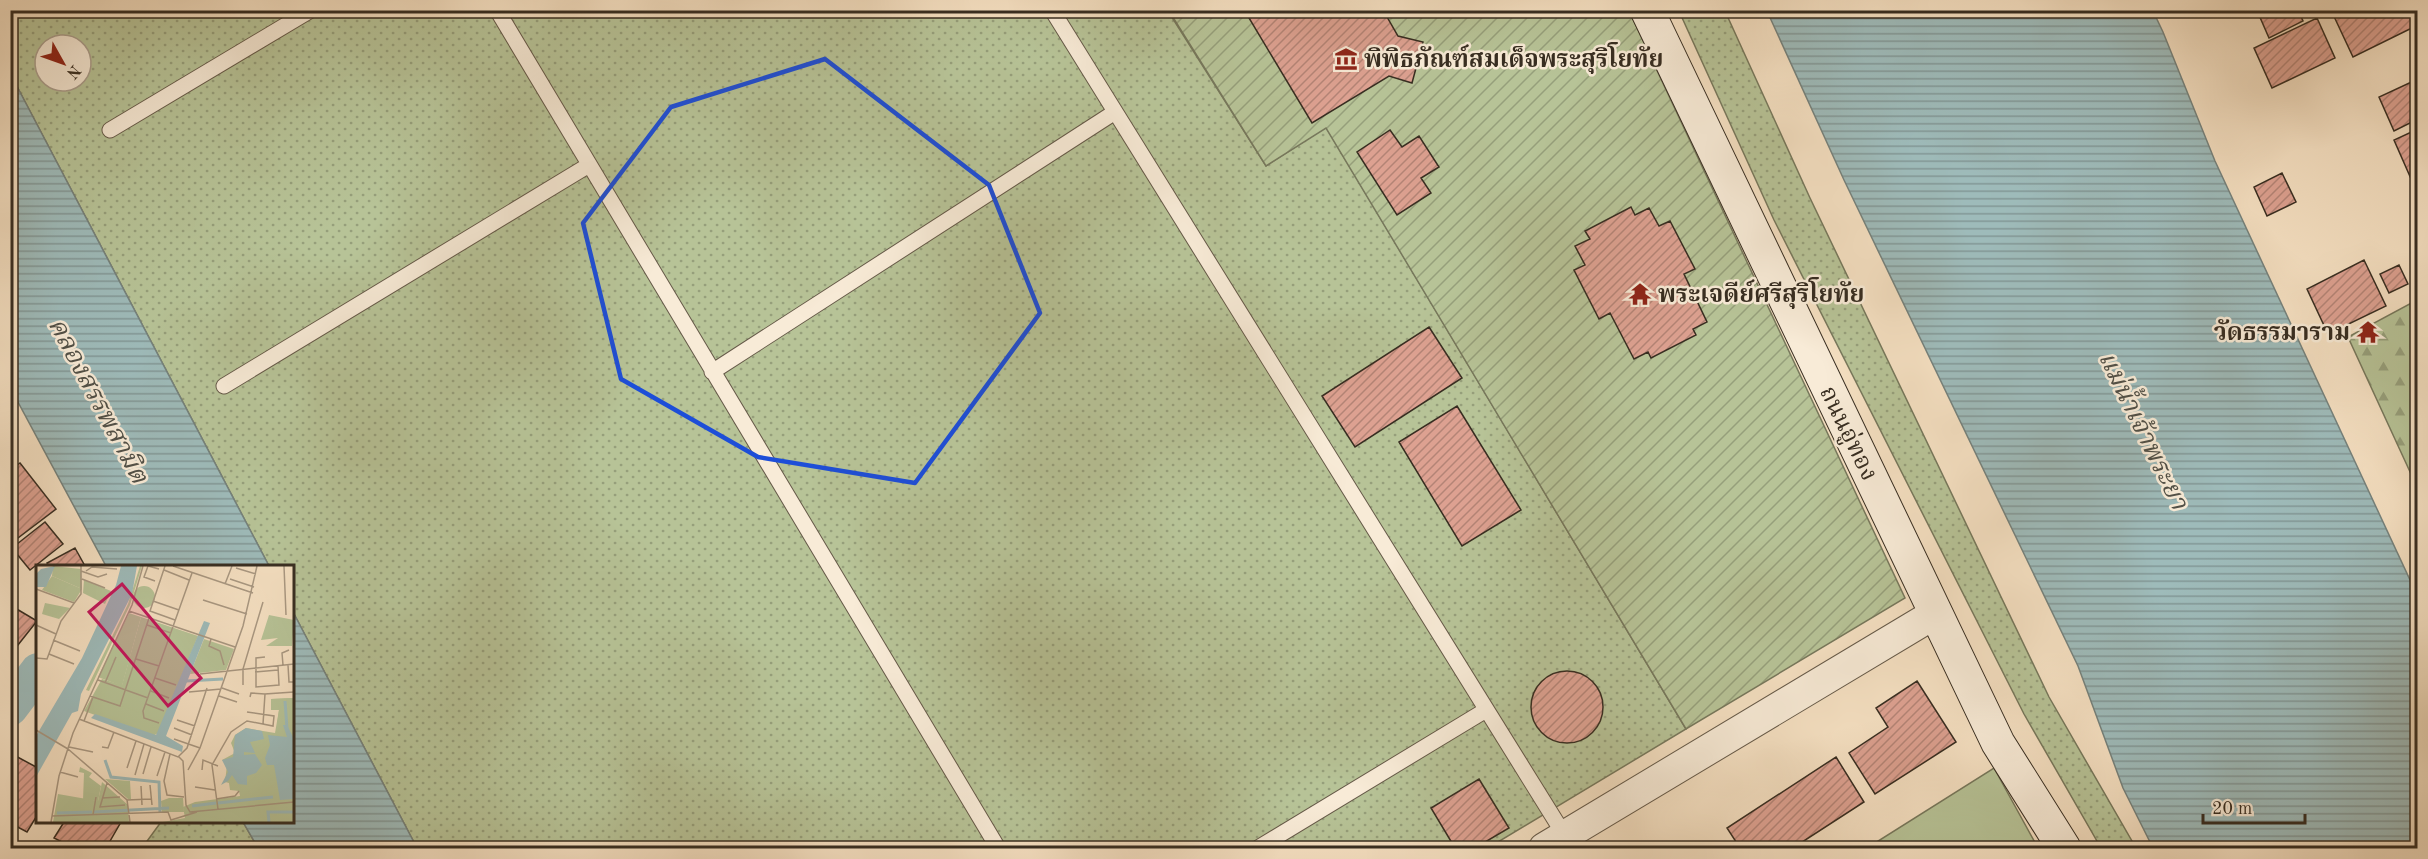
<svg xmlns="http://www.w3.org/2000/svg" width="2428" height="859" font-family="'Old Standard TT','Noto Serif Thai',serif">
  <defs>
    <pattern id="grass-dots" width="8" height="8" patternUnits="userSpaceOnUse" patternTransform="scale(1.5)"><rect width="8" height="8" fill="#b7c397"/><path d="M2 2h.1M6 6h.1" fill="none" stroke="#969f7b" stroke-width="1.8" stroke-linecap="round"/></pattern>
    <pattern id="forest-firs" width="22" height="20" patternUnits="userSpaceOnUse" patternTransform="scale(1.5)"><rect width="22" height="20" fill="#b7c397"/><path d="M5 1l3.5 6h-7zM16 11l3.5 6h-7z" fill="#969f7b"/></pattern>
    <pattern id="garden-furrows" width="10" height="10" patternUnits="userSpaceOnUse" patternTransform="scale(1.5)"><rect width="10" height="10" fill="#b7c397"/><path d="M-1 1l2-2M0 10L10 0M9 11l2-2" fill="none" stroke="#969f7b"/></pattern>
    <pattern id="water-rules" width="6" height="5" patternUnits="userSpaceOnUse" patternTransform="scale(1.5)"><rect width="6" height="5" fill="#9ebbba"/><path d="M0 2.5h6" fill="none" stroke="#829897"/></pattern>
    <pattern id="building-hatch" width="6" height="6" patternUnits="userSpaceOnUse" patternTransform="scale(1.5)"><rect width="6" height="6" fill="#dda191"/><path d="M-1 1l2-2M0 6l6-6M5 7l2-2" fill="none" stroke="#b48476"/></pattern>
  </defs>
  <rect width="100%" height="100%" fill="#f5e0c2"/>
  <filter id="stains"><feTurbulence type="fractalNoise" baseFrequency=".00333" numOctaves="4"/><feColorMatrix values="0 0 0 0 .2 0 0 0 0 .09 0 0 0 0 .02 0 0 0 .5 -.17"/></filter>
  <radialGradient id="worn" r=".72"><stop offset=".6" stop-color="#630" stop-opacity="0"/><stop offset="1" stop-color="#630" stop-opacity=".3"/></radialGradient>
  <!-- grass -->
  <path fill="url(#grass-dots)" stroke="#77785c" stroke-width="1.5" fill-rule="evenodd" d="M10 11H1168L1266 166 1326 127 1686 729 1488 848H417L293 612 292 566H269L11 75ZM45 45H81V81H45Z
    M1679 11H1725L1810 198 2049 697 2136 848H2101L2024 714 1774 220Z
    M161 822H243L258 848H142Z"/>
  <!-- forest -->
  <path fill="url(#forest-firs)" stroke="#77785c" stroke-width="1.5" d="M2417 300V487L2348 337Z"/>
  <!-- garden -->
  <path fill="url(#garden-furrows)" stroke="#77785c" stroke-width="1.5" d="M1169 11H1629L1905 598 1686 729 1326 128 1266 166Z"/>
  <!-- pitch -->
  <path fill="#b7c397" stroke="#77785c" stroke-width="1.5" d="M1994 768 2038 848H1867Z"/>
  <!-- water -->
  <path fill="url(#water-rules)" stroke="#75827d" stroke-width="1.5" d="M1767 11H2153L2163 32 2215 161 2417 595V848H2153L2123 788 2078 666 1844 180Z
    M11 75 269 566H106L11 389Z
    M293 612 417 848H258L243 822H292Z"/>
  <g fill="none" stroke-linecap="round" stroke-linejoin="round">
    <!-- canal -->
    <path stroke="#9ebbba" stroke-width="36" d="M10 708 38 671"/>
  </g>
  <!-- building -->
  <path fill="url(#building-hatch)" stroke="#372d21" stroke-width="1.5" d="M1261 10H1383L1398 36 1423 42 1412 83 1389 76 1312 123 1249 18Z
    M2234 10H2249L2238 17Z
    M2268 10H2298L2303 21 2269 38 2259 15Z
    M2331 10H2418V25L2353 57Z
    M2317 18 2335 58 2272 88 2254 48Z
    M2418 79V119L2394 131 2379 97Z
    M2418 129V178L2412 181 2394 140Z
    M1390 130 1402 147 1419 136 1439 167 1421 178 1431 193 1397 215 1357 152Z
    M2282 173 2296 202 2267 216 2254 187Z
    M1631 207 1635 215 1649 208 1659 226 1670 221 1695 269 1684 274 1707 322 1693 329 1696 335 1651 358 1648 352 1634 359 1610 313 1599 319 1574 270 1585 265 1575 246 1590 239 1585 231Z
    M2364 260 2386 306 2328 334 2307 289Z
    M2399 265 2408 284 2389 293 2380 274Z
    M1429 327 1462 378 1355 447 1322 396Z
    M1457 406 1521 510 1462 546 1399 442Z
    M20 463 56 509 10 544V470Z
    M45 522 63 544 30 570 12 548Z
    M75 548 85 566H49L47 563Z
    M15 608 37 621 10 655V615Z
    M1531 707a36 36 0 1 1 72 0a36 36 0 1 1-72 0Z
    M1917 681 1956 742 1875 794 1849 753 1888 727 1876 708Z
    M10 753 38 768V814L27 832 10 823Z
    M1836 757 1864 802 1793 848H1740L1727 828Z
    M1479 779 1509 828 1475 848H1455L1431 808Z
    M64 822H121L106 848H74L54 838Z"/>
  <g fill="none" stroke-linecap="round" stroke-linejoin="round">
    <!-- service casing -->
    <g stroke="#665a49" stroke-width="17">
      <path id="service" d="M497 10 998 848
        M1052 10 1565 836
        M110 130 311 10
        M712 372 1115 112
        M224 386 589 165
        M1258 848 1486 710"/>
    </g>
    <!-- minor casing -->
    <g stroke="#665a49" stroke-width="32">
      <path id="minor" d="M1544 848 1936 613"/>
    </g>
    <!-- secondary casing -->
    <g stroke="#372d21" stroke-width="35">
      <path id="secondary" d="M1647 10 1998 743 2064 848"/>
    </g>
    <!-- service -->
    <use href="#service" stroke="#f8ebd7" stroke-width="15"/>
    <!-- minor -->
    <use href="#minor" stroke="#f8ebd7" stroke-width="30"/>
    <!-- secondary -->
    <use href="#secondary" stroke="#f8ebd7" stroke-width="33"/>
  </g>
  <!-- marked area -->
  <path fill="none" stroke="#1d4ed8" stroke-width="4.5" stroke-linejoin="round" d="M825 59 989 185 1040 313 915 483 758 457 621 379 583 223 671 107Z"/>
  <!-- icons -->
  <defs>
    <g id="museum-bare" transform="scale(1.8)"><path d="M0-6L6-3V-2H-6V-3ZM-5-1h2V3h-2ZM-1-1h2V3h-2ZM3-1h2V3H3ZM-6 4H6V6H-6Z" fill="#8f2418" stroke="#f8ebd7" stroke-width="2.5" paint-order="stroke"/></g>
    <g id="temple-bare" transform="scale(1.8)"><path d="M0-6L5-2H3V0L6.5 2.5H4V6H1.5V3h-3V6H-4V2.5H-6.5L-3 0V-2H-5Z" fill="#8f2418" stroke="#f8ebd7" stroke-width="2.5" paint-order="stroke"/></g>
  </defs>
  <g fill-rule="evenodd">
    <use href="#museum-bare" x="1346" y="59"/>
    <use href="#temple-bare" x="1640" y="294"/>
    <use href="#temple-bare" x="2368" y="332"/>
  </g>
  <g text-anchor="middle" stroke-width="5" stroke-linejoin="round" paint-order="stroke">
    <!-- poi labels -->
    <g font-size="24" font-weight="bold" fill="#372d21" stroke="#f8ebd7" text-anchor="start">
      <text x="1364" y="67">พิพิธภัณฑ์สมเด็จพระสุริโยทัย</text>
      <text x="1658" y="302">พระเจดีย์ศรีสุริโยทัย</text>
      <text x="2350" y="340" text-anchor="end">วัดธรรมาราม</text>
    </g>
    <!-- street labels -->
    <g font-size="24" fill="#372d21" stroke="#f8ebd7">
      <text transform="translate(1849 433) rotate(64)" y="8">ถนนอู่ทอง</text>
    </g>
    <!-- water labels -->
    <g font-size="26" font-style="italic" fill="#515047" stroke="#f8ebd7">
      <text transform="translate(99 400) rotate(62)" y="9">คลองสรรพสามิต</text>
      <text transform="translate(2144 430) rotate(64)" y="9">แม่น้ำเจ้าพระยา</text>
    </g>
  </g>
  <!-- overview -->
  <g transform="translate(36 565)">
    <rect width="258" height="258" fill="#f5e0c2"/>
    <path d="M104 1H106L94 40 53 126 50 125 92 39ZM16 11 46 24 38 37 6 25ZM9 38 34 43 23 54 6 49ZM105 52 162 71 122 168 117 171 48 146 66 114 86 120ZM168 74 198 84 190 105 154 109ZM258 133V257H127L149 253 147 242 159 237 204 231 203 226 194 225 193 218 189 217 191 200 186 195 199 188 195 178 199 170 210 163 239 168 243 145H235V134ZM66 217 92 240 93 257H17L22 229 62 236Z" fill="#b7c397"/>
    <path d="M17 1 45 4 46 24 16 11ZM48 15 75 26 69 39 47 28ZM233 50 258 55 256 81H230L242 73 225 75ZM256 133 258 136V174L248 159H241L243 145H235V134ZM44 202 56 208 53 212 65 221 62 236 47 235 48 208 43 207ZM69 214 94 216 95 234H92ZM133 233H147L148 247H126L125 236ZM258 246V257H232V247Z" fill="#b7c397"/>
    <path d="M93 48 105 52 86 121 62 112Z" fill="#b7c397"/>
    <path d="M97 32a11 11 0 1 1 22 0a11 11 0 1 1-22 0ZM86 141 107 149 103 158 82 151Z" fill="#b7c397"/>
    <path d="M19 1 10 22H0V9L5 4ZM85 1H101L96 29 45 129 42 146 36 148 0 212V171L46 93 80 20ZM168 56 174 58 130 171 147 181 146 187 55 153 59 149 120 170ZM247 160H251L258 174V234L244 235 238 200H231L229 193 234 180 232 170 251 172ZM210 163 226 166 228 174 214 177 219 188 208 187V190L219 189 226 200 220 208 211 211V220L202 219 196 210 192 216 185 220 192 207 186 195 197 192 199 170Z" fill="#9ebbba"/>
    <path fill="none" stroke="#9ebbba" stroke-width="3" d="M150 116 187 114M249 136 251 164M69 195 75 212 123 217 124 247M182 238 237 232M156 241 180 238M58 247 133 243M21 248 56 247M233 257 232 247H258"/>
    <path fill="none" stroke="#a99882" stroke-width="1.5" d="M129 1 114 46 139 55M137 1 217 28M248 1 250 50M200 3 220 9M128 5 153 15M45 6 62 12 71 9M50 6 56 2 81 4M46 14 69 23M194 14 218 22M119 16 108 12 112 1 123 4M189 19 196 1M0 24 38 38M167 35 211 49M117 36 143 45M93 46 199 82M0 60 20 69M111 60 135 68M175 74 173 81 184 86 188 100M17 75 44 86M13 89 38 99M229 92 220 93V122L243 120 242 101M0 93 11 94 25 56 45 29V1M100 94 123 101M247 100 246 88 253 85M252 100 253 117H258M219 107 242 105M164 109 258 99M119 113 140 120M62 115 112 133M69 118 80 92 78 96M207 120V104L227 37M186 123 203 129M115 126 133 133M153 127 185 124M54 131 84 141 113 53M183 131 201 137M214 132 215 128 229 129M110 139 128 146M43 154 142 192 151 183 171 123M141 155 159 161M48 156 57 132M123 158 108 153 107 146 156 8M227 159 229 129 258 127M138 163 156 170M0 165 32 184M138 174 164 183M33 182 57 187M66 182 72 183 78 167M32 184 91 235 94 257M134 189 128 216 131 230 148 232M143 192 147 196 150 240 154 247 258 237M91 203 100 176M152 205 164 183 207 61 221 1M166 205 167 195 182 201M24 207 42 212M107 209 115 182M99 210 108 179M121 211 129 187M71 218 64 242 89 240M114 220 116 240M105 221 106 240M159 222 179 225M66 233 84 232M180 234 199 231 203 226M91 235 115 234M182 244 176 200 195 167 211 156 237 161 238 151 211 147M57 250 60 232M16 251 132 247 135 255 161 247M15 257 23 211 37 168 96 40 107 1"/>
    <path fill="#c2185b" fill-opacity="0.15" stroke="#c2185b" stroke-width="3" d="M86 19 165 113 132 141 53 47Z"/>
    <rect width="258" height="258" fill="none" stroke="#372d21" stroke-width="3"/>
  </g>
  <!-- margin -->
  <rect width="2428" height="859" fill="none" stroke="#f5e0c2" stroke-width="36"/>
  <rect x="12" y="12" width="2404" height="835" fill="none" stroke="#372d21" stroke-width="3"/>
  <rect x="18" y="18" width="2392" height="823" fill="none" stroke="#372d21" stroke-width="1.5"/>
  <!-- north arrow -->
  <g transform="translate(63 63) rotate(130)"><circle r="28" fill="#f8ebd7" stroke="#ab9f8e" stroke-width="1.5"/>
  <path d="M0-4.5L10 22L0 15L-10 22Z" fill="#8f2418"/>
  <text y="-9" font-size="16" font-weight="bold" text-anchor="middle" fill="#372d21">N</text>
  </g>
  <!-- scale -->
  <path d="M2203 814v9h102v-9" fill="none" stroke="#372d21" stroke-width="3"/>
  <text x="2212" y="814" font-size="18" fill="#372d21" stroke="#f8ebd7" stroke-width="4.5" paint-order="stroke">20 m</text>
  <rect width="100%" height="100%" filter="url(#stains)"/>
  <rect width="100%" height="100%" fill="url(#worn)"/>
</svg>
